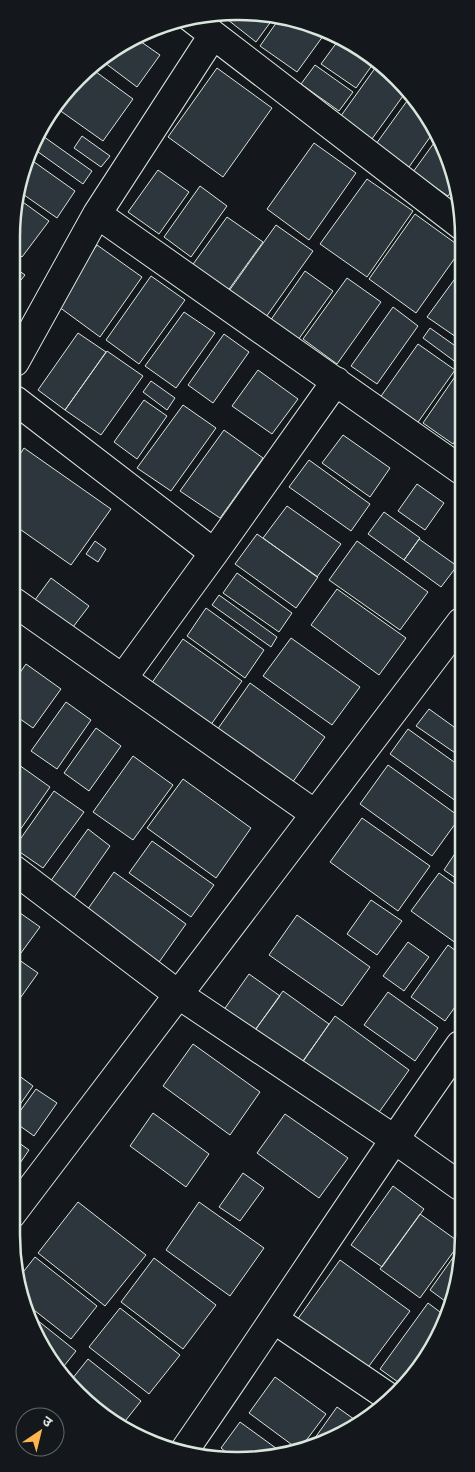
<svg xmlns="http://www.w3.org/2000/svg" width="475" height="1472" font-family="Commissioner,'Noto Sans Devanagari',sans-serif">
  <rect width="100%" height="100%" fill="#14181c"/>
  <!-- building -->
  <path fill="#2c363c" stroke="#d8e6dc" d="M223 16H275L256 42Z
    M281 16 326 32 297 72 260 46Z
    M340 38 350 41 375 61 356 88 321 64Z
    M137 39 160 55 137 87 101 60 112 49Z
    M378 64 408 89 369 143 338 120Z
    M315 65 353 92 339 111 301 84Z
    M217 68 272 108 223 177 168 137Z
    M92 69 133 99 103 141 55 107Z
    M412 94 435 130 409 167 376 144Z
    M40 134 92 171 83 184 34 149Z
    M82 136 110 156 101 167 74 148Z
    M439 136 455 186 448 196 413 172Z
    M314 143 356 173 309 240 267 209Z
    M30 159 75 191 57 218 17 190Z
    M158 170 189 192 159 234 128 212Z
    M367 179 413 211 367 277 320 244Z
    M200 186 227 206 191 257 164 237Z
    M16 197 49 221 22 257 15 252Z
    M415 214 462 248 416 313 369 279Z
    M227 217 263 242 227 292 191 267Z
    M276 225 313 251 266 317 229 291Z
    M97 245 142 277 100 337 55 304Z
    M15 268 25 275 17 285 15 283Z
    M462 269 461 336 459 339 427 317Z
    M305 271 333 291 298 340 270 321Z
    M151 276 185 300 139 364 106 340Z
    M347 278 381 302 337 364 303 339Z
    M393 307 418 326 377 384 351 366Z
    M184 312 215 333 176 388 145 366Z
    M430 328 461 350V366L423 338Z
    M78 333 106 352 65 410 38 390Z
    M224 334 249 352 213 403 188 385Z
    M418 344 455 370 416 425 379 399Z
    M107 351 143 376 101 435 65 410Z
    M461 368V433L453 444 423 423Z
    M258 370 298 399 272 434 232 406Z
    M151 381 175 398 167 410 143 392Z
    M144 400 167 416 137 459 114 442Z
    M183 405 216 428 171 491 137 468Z
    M224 430 263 458 220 518 180 491Z
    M343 435 390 468 370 497 322 463Z
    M15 438 21 442 15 451Z
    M24 448 111 509 71 565 14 525 15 462Z
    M309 460 370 504 351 531 289 487Z
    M417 484 444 503 425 530 398 511Z
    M287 506 341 544 317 577 263 538Z
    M384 512 420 538 404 560 368 534Z
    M257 534 318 577 296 608 235 564Z
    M419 539 457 566 441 587 404 560Z
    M95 541 106 549 98 562 86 554Z
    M357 541 428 592 400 630 329 580Z
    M237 573 292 613 279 632 223 593Z
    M51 578 89 606 70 631 32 604Z
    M337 589 406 638 379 675 311 625Z
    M219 595 277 637 271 647 212 605Z
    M206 608 264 650 245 678 187 636Z
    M291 638 360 687 332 725 263 676Z
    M183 639 242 681 210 726 151 684Z
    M26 664 61 689 33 728 13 714 14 681Z
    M250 683 325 737 292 783 217 730Z
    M66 702 91 720 57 769 31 751Z
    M429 709 461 732V757L416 726Z
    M96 728 121 746 89 791 64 773Z
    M408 729 461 767 460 804 390 754Z
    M13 742 20 747 13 756Z
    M133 756 173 785 133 840 93 812Z
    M19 765 50 787 13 840V773Z
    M388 765 460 817 432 856 360 804Z
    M183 779 251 828 216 878 147 828Z
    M54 791 84 812 43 868 14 848Z
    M362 818 430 866 398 911 330 862Z
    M88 829 110 846 73 899 50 882Z
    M152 841 214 885 191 917 129 873Z
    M460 846V881L444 870Z
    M114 872 186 924 157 965 85 913Z
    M439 873 460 888V946L411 911Z
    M371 900 402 921 377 955 347 934Z
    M13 908 40 927 18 957 12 953Z
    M297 915 370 967 342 1006 269 955Z
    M408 942 429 957 404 991 383 976Z
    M448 945 460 954V1000L445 1021 411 997Z
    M12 955 38 973 16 1004 12 1001Z
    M249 974 280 996 253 1033 223 1011Z
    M283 991 329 1024 300 1066 253 1033Z
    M388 992 438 1028 415 1061 364 1025Z
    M335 1016 409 1070 375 1118 300 1065Z
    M193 1044 260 1092 230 1135 163 1086Z
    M18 1075 33 1086 12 1116V1083Z
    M36 1089 57 1103 34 1136 13 1121Z
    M153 1113 209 1154 186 1187 130 1146Z
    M285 1114 348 1158 319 1198 257 1153Z
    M12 1138 29 1150 12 1175Z
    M243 1173 264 1188 240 1221 219 1207Z
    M393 1186 424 1209 382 1267 351 1245Z
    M78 1202 146 1255 105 1306 38 1253Z
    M199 1202 264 1248 230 1296 166 1250Z
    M420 1214 459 1242V1244L420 1298 380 1269Z
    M459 1249V1279L449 1304 430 1290Z
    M35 1257 97 1306 71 1339 25 1303 20 1276Z
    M154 1258 216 1305 183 1349 121 1302Z
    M340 1260 410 1311 366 1370 297 1320Z
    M428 1303 444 1315 426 1360 402 1385 380 1369Z
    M120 1308 180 1355 149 1394 89 1347Z
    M27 1312 76 1351 60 1371 28 1321Z
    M88 1359 141 1401 122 1425 68 1384Z
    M275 1377 326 1414 299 1450 249 1413Z
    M337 1407 358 1422 314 1444 312 1442Z
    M240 1422 284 1454 232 1457 221 1448Z"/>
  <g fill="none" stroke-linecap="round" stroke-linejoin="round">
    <!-- minor casing -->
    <g stroke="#d8e6dc" stroke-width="30">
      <path id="minor" d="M190 17 462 226
        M97 214 461 470
        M15 362 97 214 213 35
        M15 400 214 553
        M14 602 315 814
        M123 678 214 553 336 381
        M13 869 179 995 394 1139 460 1186
        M11 1215 461 622
        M275 1320 390 1398
        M184 1451C277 1317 365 1179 460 1045"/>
    </g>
    <!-- minor -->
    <use href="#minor" stroke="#14181c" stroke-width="28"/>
  </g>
  <!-- crop -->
  <path d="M0 0H475V1472H0ZM237 20H238A217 217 0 0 1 455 237V1235A217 217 0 0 1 238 1452H237A217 217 0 0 1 20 1235V237A217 217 0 0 1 237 20Z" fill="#14181c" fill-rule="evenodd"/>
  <path fill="none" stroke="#d8e6dc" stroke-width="2.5" d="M237 20H238A217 217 0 0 1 455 237V1235A217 217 0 0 1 238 1452H237A217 217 0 0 1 20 1235V237A217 217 0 0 1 237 20Z"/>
  <!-- north arrow -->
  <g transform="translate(40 1432) rotate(35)"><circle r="24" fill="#14181c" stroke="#626a69"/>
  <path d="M0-4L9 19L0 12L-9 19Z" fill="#ffb74d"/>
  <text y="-8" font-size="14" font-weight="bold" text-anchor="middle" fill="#d8e6dc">उ</text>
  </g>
</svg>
